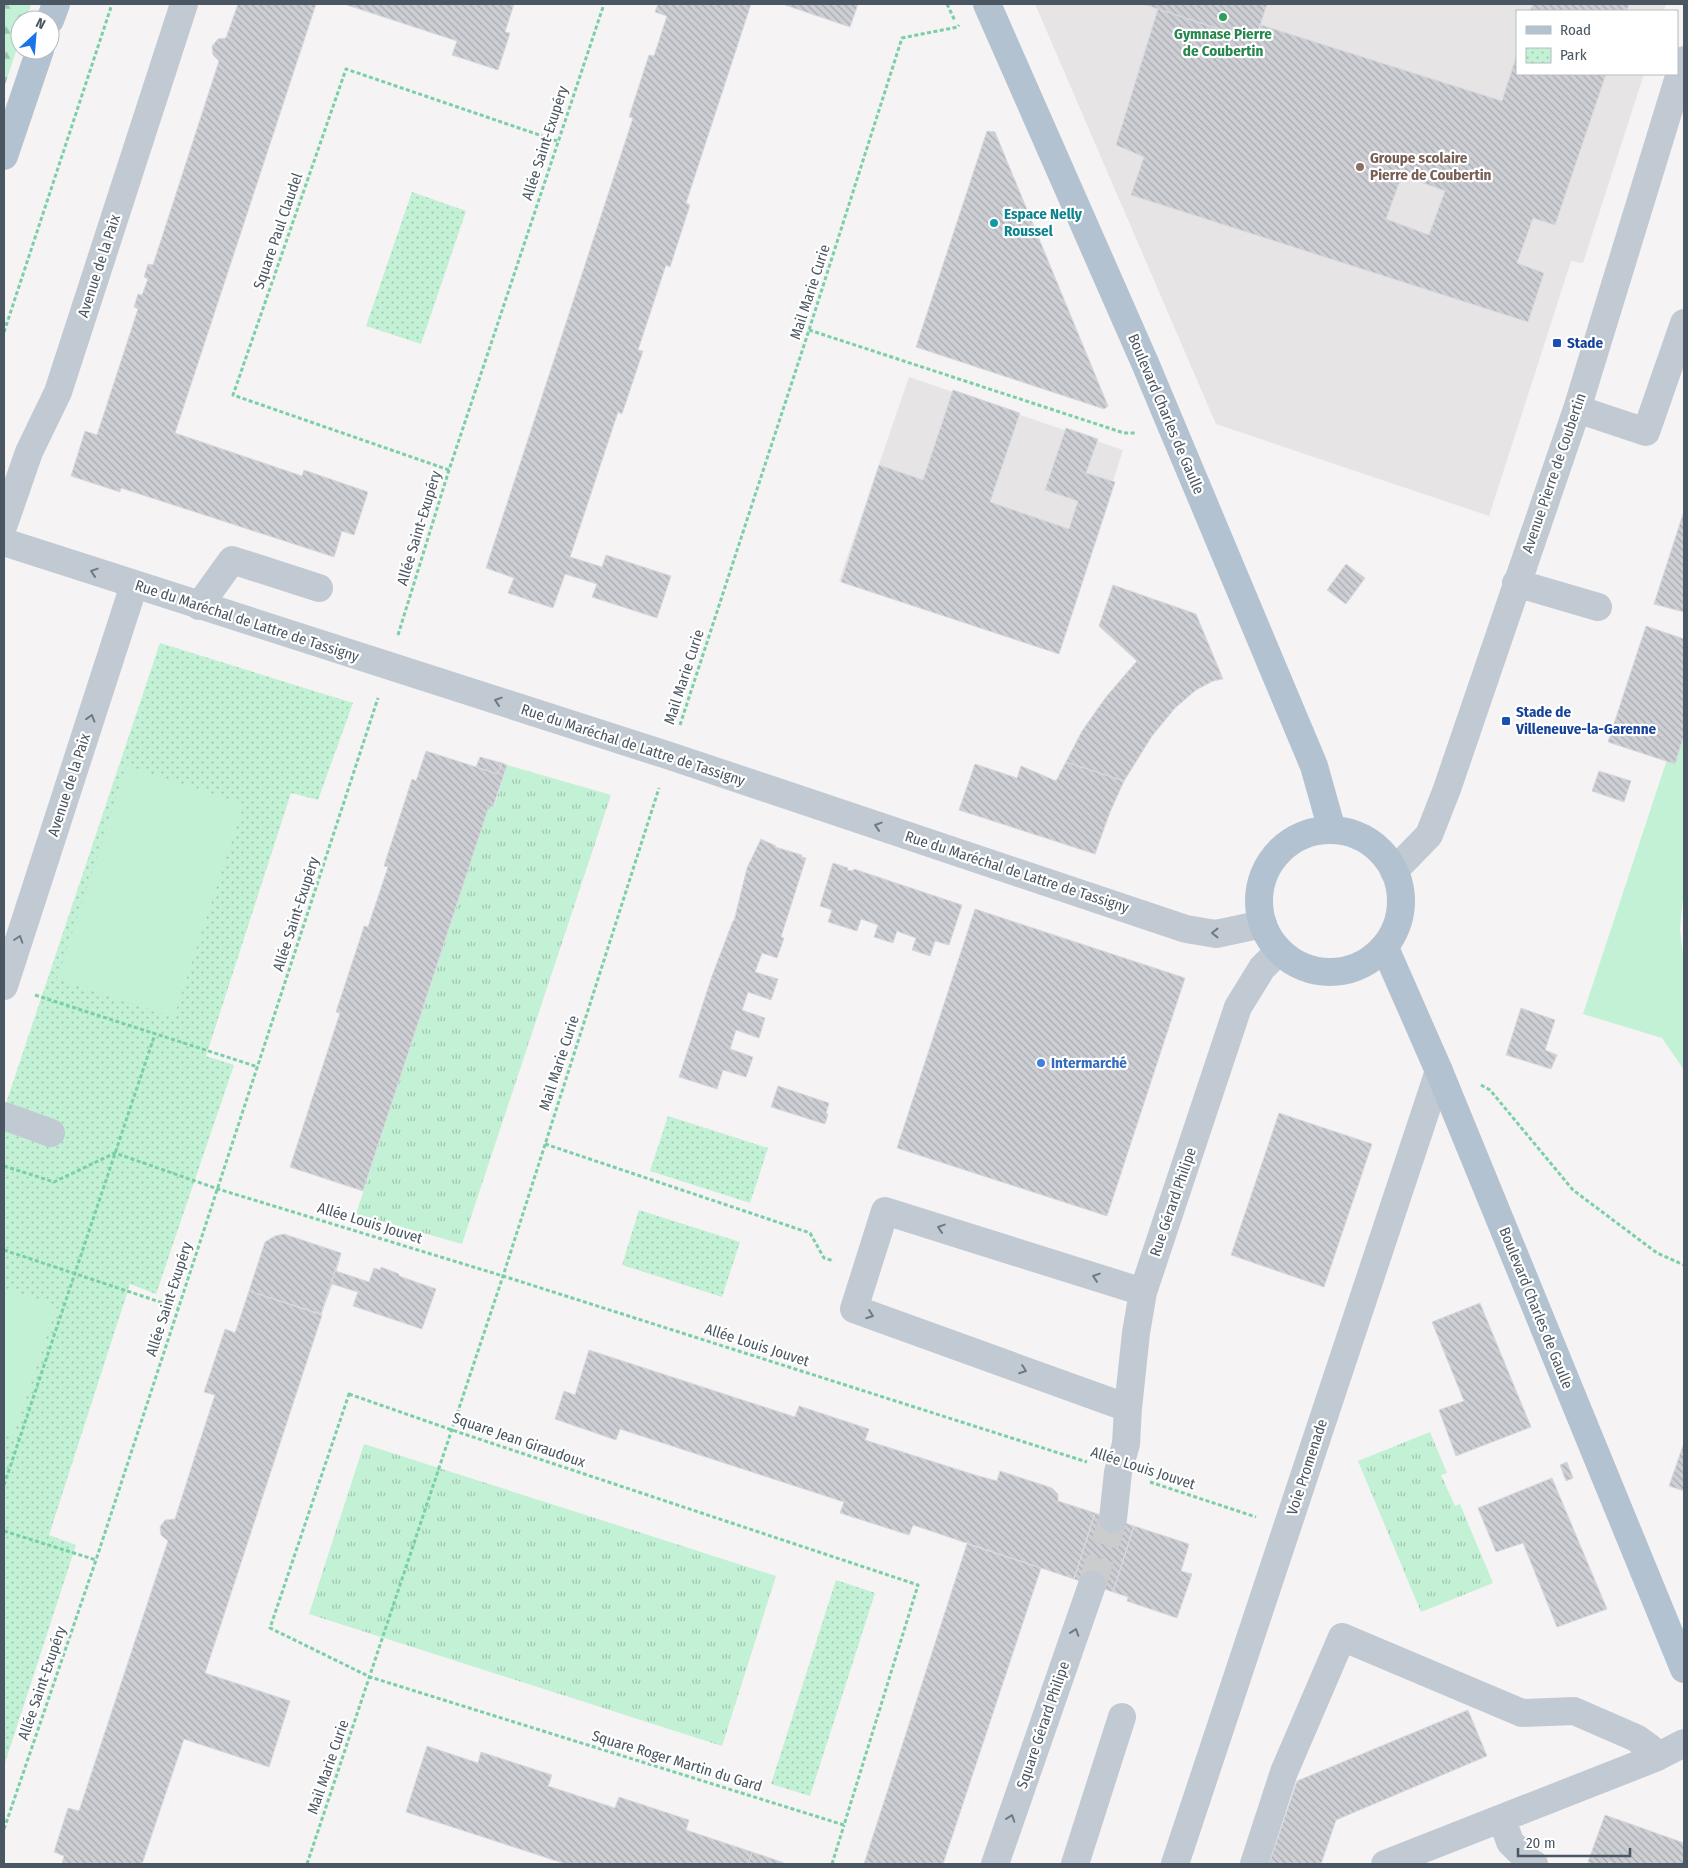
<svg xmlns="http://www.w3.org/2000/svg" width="1688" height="1868" font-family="'Fira Sans Condensed',sans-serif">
  <defs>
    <pattern id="grass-tufts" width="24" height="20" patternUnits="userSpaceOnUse" patternTransform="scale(1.25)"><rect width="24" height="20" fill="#c3f1d5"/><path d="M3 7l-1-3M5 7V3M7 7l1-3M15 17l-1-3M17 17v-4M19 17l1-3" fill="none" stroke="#a0c6b0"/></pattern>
    <pattern id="forest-firs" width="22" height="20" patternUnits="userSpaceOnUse" patternTransform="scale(1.25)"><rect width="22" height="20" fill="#c3f1d5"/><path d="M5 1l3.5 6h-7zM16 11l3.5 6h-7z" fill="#a0c6b0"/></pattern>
    <pattern id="park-dots" width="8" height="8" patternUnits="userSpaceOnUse" patternTransform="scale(1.25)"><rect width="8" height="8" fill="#c3f1d5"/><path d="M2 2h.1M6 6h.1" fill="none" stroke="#a0c6b0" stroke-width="1.8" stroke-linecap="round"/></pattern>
    <pattern id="building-back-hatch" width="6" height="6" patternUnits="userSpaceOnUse" patternTransform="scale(1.25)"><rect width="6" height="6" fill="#cdcfd5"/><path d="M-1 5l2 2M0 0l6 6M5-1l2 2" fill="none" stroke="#a8abb0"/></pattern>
  </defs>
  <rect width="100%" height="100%" fill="#f5f3f3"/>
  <!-- education -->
  <path fill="#e6e4e5" d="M1035 4H1666L1664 11H1517V74H1644L1583 263 1571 261 1489 516 1216 424Z
    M909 377 1123 450 1058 651 839 581Z"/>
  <!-- grass -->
  <path fill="url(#grass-tufts)" d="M507 765 611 795 462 1244 356 1214 489 806 494 807Z
    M1430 1432 1447 1473 1441 1475 1455 1506 1460 1504 1493 1583 1421 1612 1358 1461Z
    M364 1444 776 1576 722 1746 309 1614Z"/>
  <!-- forest -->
  <path fill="url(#forest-firs)" d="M4 4H31L26 20H20V39L4 88Z"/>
  <!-- park -->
  <path fill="url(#park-dots)" d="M412 192 466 211 421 344 366 326Z
    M160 643 353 703 318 800 291 793 206 1056 234 1065 156 1294 130 1284 49 1535 76 1545 4 1766V1109Z
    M668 1116 768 1148 750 1203 650 1171Z
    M639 1210 740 1242 722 1297 622 1265Z
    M836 1580 875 1593 810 1796 771 1784Z"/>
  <!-- garden -->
  <path fill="#c3f1d5" d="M1684 708V887L1680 929 1684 964V1070L1662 1038 1583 1014Z
    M127 766 244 804 174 1017 57 979Z
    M4 1288 56 1305 13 1436 4 1433Z"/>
  <!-- building -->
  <path fill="url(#building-back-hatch)" stroke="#d7d9de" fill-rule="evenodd" d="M238 4H316L175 433 302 476 304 470 368 492 354 535 342 531 334 557 121 488 120 492 71 476 85 431 97 435 138 309 134 307 138 294 142 295 148 279 144 277 148 264 153 265 219 61 213 55 212 46 218 39 226 38Z
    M344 4H514L505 32 510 33 498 70 452 55 457 41Z
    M658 4H751L686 203 690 205 670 267 666 265 638 350 643 351 622 414 618 412 570 557 602 567 606 555 671 576 657 618 592 597 597 584 565 574 553 608 508 593 514 578 486 568 633 118 629 117 649 55 654 56 667 16 655 12Z
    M786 4H858L850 27 785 5Z
    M1143 4H1267L1255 41Z
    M1533 4H1629L1627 11H1530Z
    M1158 9 1255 41 1261 25 1502 101 1517 54V74H1606L1555 225 1533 218 1517 263 1544 273 1528 322 1131 195 1144 157 1116 145ZM1402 175 1445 191 1429 235 1386 219Z
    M987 131 995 132 1108 406 1104 409 916 347Z
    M953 390 1020 413 990 502 1069 529 1078 501 1045 490 1066 428 1098 439 1086 473 1115 482 1059 654 841 582 879 465 923 480Z
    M1684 511V612L1654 604Z
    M1346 564 1365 578 1346 604 1327 590Z
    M1113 585 1196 614 1223 679 1213 681 1196 690 1175 708 1152 736 1124 781 1066 762 1082 731 1106 697 1137 661 1099 626Z
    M1646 626 1684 639V735L1675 764 1608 742Z
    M426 751 498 774 502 763 507 765 493 807 489 806 363 1191 290 1167 340 1013 336 1012 361 936 364 926 368 927 388 867 384 866 412 779 416 781Z
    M480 757 502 763 498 774 476 767Z
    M1066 762 1124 781 1110 812 1095 854 959 810 975 764 1017 778 1021 766 1056 781Z
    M1599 771 1631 781 1624 802 1592 791Z
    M761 839 776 846 775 847 802 855V857L806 858 781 937 784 938 777 958 762 953 755 972 778 979 771 1000 748 992 742 1010 765 1018 759 1038 736 1030 730 1049 753 1057 746 1077 723 1070 717 1089 679 1077 712 976 733 921H734L747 868Z
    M833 863 848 868 847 870 853 871 854 869 962 905 949 945 935 941 930 956 912 950 916 938 897 931 893 943 874 937 878 925 861 919 857 931 828 922 832 910 820 906Z
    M975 909 1185 978 1107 1216 897 1148Z
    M1521 1008 1555 1020 1545 1050 1557 1055 1551 1069 1506 1055Z
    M778 1086 829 1103 826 1113 828 1114 825 1124 771 1107Z
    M1279 1113 1372 1144 1324 1287 1231 1255Z
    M284 1234 341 1253 321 1314 249 1291 265 1242 275 1236Z
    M341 1253 336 1271 369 1282 374 1268 380 1270 381 1267 399 1274V1276L436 1289 422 1329 353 1306 358 1292 332 1284 321 1314Z
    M249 1291 322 1315 205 1673 290 1701 269 1767 184 1739 142 1864H62L64 1856 54 1852 68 1808 79 1811 168 1541 161 1535 160 1527 165 1520 175 1519 196 1453 215 1395 204 1392 225 1329 235 1333Z
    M1480 1303 1531 1427 1456 1456 1439 1410 1464 1401 1432 1322Z
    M589 1350 795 1417 799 1406 869 1429 865 1440 975 1475 997 1481 1000 1471 1052 1488 1058 1494V1501L1095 1513 1074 1579 913 1525 909 1535 840 1513 844 1502 620 1429 616 1440 555 1419 564 1391 575 1395Z
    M1684 1443V1491L1669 1486Z
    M1567 1462 1573 1478 1566 1481 1560 1465Z
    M1552 1478 1607 1609 1557 1627 1523 1543 1496 1552 1478 1508Z
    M1095 1513 1134 1526 1113 1592 1074 1579Z
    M1134 1526 1189 1544 1181 1571 1192 1574 1177 1618 1127 1601 1128 1597 1113 1592Z
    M967 1544 1041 1568 943 1864H864Z
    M1468 1710 1487 1756 1336 1820 1321 1864H1269L1297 1781Z
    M427 1746 478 1763 481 1752 552 1775 548 1786 615 1808 619 1797 689 1820 686 1830 752 1852 748 1864H566L406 1812Z
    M1605 1815 1684 1843V1864H1615L1609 1862 1608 1864H1593L1588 1862Z
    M752 1852 770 1858 787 1864H748Z"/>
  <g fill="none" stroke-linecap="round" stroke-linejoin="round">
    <!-- minor-tunnel -->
    <path stroke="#caccce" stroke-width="28" stroke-dasharray="28 14" stroke-linecap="butt" d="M1092 1585 1113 1519"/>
    <!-- path -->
    <path stroke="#7ad0a6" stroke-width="3" stroke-dasharray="4 2.5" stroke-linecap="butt" d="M947 4 955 21
      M809 330 1124 433H1137
      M4 332 112 4
      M449 470 233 395 346 69 557 141
      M398 635 449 470 604 4
      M680 725 809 330 902 38 958 27 959 25
      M35 995 258 1067
      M1481 1085 1490 1090 1573 1190 1657 1253 1684 1265
      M545 1144 810 1233 824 1258 834 1261
      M4 1166 54 1182 115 1153 218 1189 503 1276 1087 1462
      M4 1250 178 1308
      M349 1394 452 1430 918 1585 844 1825 370 1677 270 1628Z
      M1150 1482 1256 1517
      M4 1485 155 1034
      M4 1531 96 1560
      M4 1829 96 1560 378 698
      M307 1864 503 1276 659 788
      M832 1864 844 1825"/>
    <!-- minor -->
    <path stroke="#c1cad2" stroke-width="28" d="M1577 409 1646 432 1684 323
      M4 524 29 452 58 392 184 4
      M4 542 670 756 1186 929 1216 934 1263 924
      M1516 583 1598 607
      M199 606 232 560 319 588
      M1394 871 1429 835 1447 789 1577 409 1684 60
      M4 986 134 585
      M4 1116 51 1133
      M1128 1408 854 1309 885 1211 1143 1292
      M1113 1519 1118 1472 1126 1444 1128 1408 1136 1333 1143 1292 1238 1007 1262 968 1279 951
      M1502 1819 1510 1842 1531 1863 1534 1864
      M995 1864 1092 1585
      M1075 1864 1122 1717
      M1175 1864 1439 1071
      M1254 1864 1284 1772 1342 1637 1522 1713 1574 1711 1636 1738 1650 1748 1655 1758 1684 1743
      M1385 1864 1655 1758"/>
    <!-- major -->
    <path stroke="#b3c2d1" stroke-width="28" d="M987 4 1145 363 1314 766 1332 830
      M50 20 56 4
      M4 156 40 50
      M1259 901a71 71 0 1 1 142 0a71 71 0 1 1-142 0Z
      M1385 948 1439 1071 1684 1669"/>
  </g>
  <!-- one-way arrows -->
  <defs><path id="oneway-chevron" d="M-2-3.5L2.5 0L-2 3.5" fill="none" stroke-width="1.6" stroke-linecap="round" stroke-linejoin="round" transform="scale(1.25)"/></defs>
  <g stroke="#6e7983">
    <use href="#oneway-chevron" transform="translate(94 572) rotate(-162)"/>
    <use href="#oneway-chevron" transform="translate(498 701) rotate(-162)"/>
    <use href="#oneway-chevron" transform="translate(91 718) rotate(-73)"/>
    <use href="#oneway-chevron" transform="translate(878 826) rotate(-162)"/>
    <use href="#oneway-chevron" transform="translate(1215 933) rotate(-180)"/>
    <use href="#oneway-chevron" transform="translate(19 939) rotate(-72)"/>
    <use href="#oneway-chevron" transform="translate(941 1228) rotate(-162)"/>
    <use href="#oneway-chevron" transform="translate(1096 1277) rotate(-162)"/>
    <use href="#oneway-chevron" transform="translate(870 1315) rotate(20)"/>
    <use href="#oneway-chevron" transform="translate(1023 1370) rotate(20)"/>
    <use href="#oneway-chevron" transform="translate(1075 1632) rotate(-71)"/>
    <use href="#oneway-chevron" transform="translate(1011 1818) rotate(-71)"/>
  </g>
  <!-- markers -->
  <circle fill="#2e9e5b" stroke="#fff" stroke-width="2" cx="1223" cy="17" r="5"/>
  <circle fill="#8d6e63" stroke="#fff" stroke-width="2" cx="1360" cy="167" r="5"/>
  <circle fill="#0f9aa8" stroke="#fff" stroke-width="2" cx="994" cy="223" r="5"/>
  <g fill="#1a4fb4" stroke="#fff" stroke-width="2">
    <rect x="1552" y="338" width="10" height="10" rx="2.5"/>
    <rect x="1501" y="716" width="10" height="10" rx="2.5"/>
  </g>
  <circle fill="#3f7fe0" stroke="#fff" stroke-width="2" cx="1041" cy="1063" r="5"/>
  <g text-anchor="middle" stroke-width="4.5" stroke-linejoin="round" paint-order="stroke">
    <!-- leisure labels -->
    <g font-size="15" font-weight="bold" fill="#27864d" stroke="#fff">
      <text x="1223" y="39">Gymnase Pierre<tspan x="1223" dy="17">de Coubertin</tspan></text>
    </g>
    <!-- street labels -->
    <g font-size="15" fill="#4a5661" stroke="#fff">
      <text transform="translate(545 143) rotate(-72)" y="5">Allée Saint-Exupéry</text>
      <text transform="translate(278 231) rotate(-71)" y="5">Square Paul Claudel</text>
      <text transform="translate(99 266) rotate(-72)" y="5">Avenue de la Paix</text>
      <text transform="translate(810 292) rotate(-72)" y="5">Mail Marie Curie</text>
      <text transform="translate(1166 414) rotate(67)" y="5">Boulevard Charles de Gaulle</text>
      <text transform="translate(1554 473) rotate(-71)" y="5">Avenue Pierre de Coubertin</text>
      <text transform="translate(419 528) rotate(-73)" y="5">Allée Saint-Exupéry</text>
      <text transform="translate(247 621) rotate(18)" y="5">Rue du Maréchal de Lattre de Tassigny</text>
      <text transform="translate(684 677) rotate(-72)" y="5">Mail Marie Curie</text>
      <text transform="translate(633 745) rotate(18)" y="5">Rue du Maréchal de Lattre de Tassigny</text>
      <text transform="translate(69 785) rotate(-72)" y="5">Avenue de la Paix</text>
      <text transform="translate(1017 872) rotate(18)" y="5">Rue du Maréchal de Lattre de Tassigny</text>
      <text transform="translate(296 914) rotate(-72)" y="5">Allée Saint-Exupéry</text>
      <text transform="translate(559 1063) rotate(-72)" y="5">Mail Marie Curie</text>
      <text transform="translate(1173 1202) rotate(-71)" y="5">Rue Gérard Philipe</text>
      <text transform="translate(370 1223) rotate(17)" y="5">Allée Louis Jouvet</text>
      <text transform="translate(169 1299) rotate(-72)" y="5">Allée Saint-Exupéry</text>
      <text transform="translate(1536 1308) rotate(68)" y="5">Boulevard Charles de Gaulle</text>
      <text transform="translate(757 1345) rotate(18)" y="5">Allée Louis Jouvet</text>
      <text transform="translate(519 1440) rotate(19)" y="5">Square Jean Giraudoux</text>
      <text transform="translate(1307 1467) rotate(-72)" y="5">Voie Promenade</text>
      <text transform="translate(1143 1468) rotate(18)" y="5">Allée Louis Jouvet</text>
      <text transform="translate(42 1683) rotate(-71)" y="5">Allée Saint-Exupéry</text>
      <text transform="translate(1043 1725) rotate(-71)" y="5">Square Gérard Philipe</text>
      <text transform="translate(677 1761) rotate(17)" y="5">Square Roger Martin du Gard</text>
      <text transform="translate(328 1767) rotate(-71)" y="5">Mail Marie Curie</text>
    </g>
    <!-- education labels -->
    <g font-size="15" font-weight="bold" fill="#785e54" stroke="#fff" text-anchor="start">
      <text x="1370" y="163">Groupe scolaire<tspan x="1370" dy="17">Pierre de Coubertin</tspan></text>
    </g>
    <!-- culture labels -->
    <g font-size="15" font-weight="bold" fill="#0d838f" stroke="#fff" text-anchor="start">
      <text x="1004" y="219">Espace Nelly<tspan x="1004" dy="17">Roussel</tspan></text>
    </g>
    <!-- transit labels -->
    <g font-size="15" font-weight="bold" fill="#164399" stroke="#fff" text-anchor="start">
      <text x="1567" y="348">Stade</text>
      <text x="1516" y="717">Stade de<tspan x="1516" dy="17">Villeneuve-la-Garenne</tspan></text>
    </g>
    <!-- shop labels -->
    <g font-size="15" font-weight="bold" fill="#366cbe" stroke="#fff" text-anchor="start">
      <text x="1051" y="1068">Intermarché</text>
    </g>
  </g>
  <!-- border -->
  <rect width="1688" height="1868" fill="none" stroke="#4a5661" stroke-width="10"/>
  <!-- legend -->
  <rect x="1516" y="10" width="162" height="65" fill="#ffffff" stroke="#b7bbc0"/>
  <rect x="1526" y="26" width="25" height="8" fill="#b3c2d1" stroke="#b7bbc0"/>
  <text x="1560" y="35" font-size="15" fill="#4a5661">Road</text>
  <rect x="1526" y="48" width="25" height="15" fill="url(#park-dots)" stroke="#b7bbc0"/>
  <text x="1560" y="60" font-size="15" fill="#4a5661">Park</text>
  <!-- north arrow -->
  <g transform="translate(35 35) rotate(26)"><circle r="24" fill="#ffffff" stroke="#b7bbc0"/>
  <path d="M0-4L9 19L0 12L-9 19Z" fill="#1a73e8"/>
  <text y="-8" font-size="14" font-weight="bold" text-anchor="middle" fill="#4a5661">N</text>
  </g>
  <!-- scale -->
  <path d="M1518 1848v8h112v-8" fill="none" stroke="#4a5661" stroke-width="2.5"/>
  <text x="1526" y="1848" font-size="15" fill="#4a5661" stroke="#ffffff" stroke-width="4" paint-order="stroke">20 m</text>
</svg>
